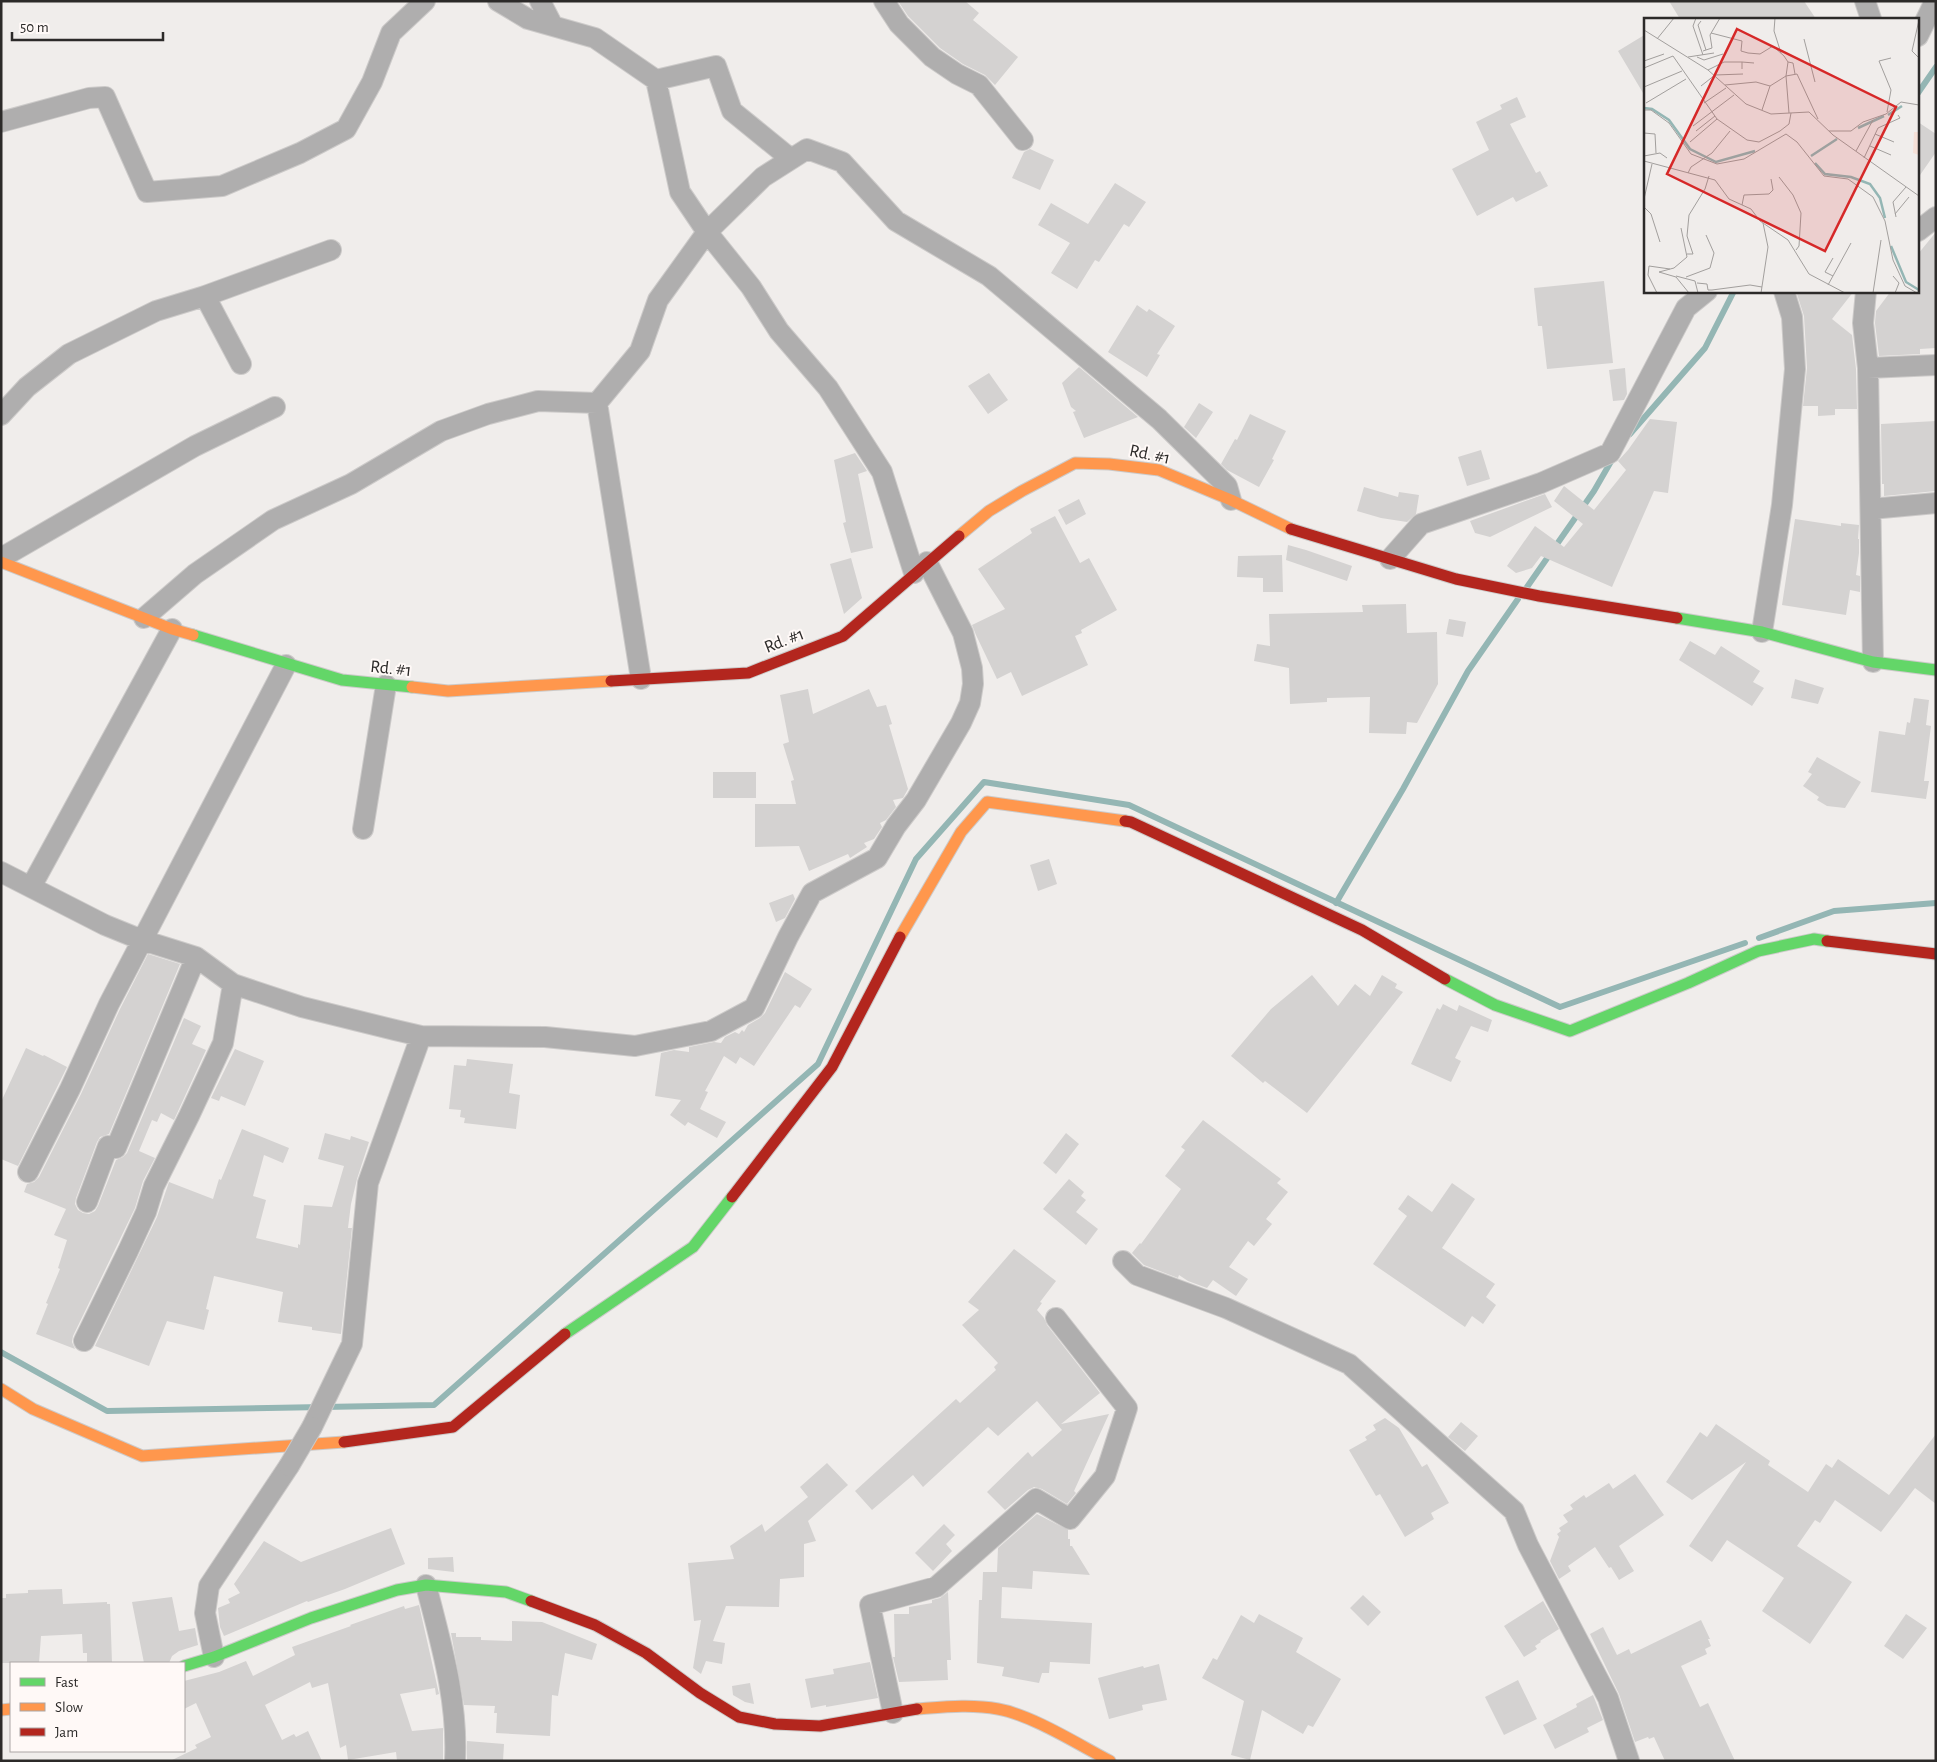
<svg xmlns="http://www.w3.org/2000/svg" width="1937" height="1762" font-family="'Alegreya Sans',sans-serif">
  <rect width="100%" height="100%" fill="#f0edeb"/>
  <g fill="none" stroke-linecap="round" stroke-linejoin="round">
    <!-- stream -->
    <path stroke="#94b6b4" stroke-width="6" d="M1918 93 1936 67
      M1630 434 1705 348 1734 291
      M1527 587 1594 491 1613 458
      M1336 903 1403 789 1468 671 1518 599
      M1759 938 1834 911 1936 903
      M1 1352 107 1411 434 1405 818 1064 916 859 984 782 1129 805 1560 1007 1745 943"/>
  </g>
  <!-- building -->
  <path fill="#d4d2d1" d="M898 1H965L979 13 973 20 1018 57 995 85 985 75 963 64 940 48 908 16Z
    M1669 1H1804L1816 19H1680Z
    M1646 34V98L1618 51Z
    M1517 97 1526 117 1510 124 1536 173 1540 171 1548 186 1516 202 1513 197 1477 216 1452 169 1489 150 1476 122 1502 109 1500 105Z
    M1918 122 1936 134V152L1918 178Z
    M1030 149 1054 160 1040 190 1012 178 1024 152Z
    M1115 183 1146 202 1129 227 1124 224 1099 262 1095 260 1077 289 1051 273 1070 243 1038 225 1051 203 1088 224Z
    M1936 232V348L1920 349V354L1879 356 1875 323 1876 311 1891 291H1918V254Z
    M1604 281 1613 363 1547 369 1542 326H1538L1534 288Z
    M1796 291H1854L1832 319 1852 335 1856 369 1857 409H1835V415L1818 416V406H1803L1807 368 1804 316Z
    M1137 305 1147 312 1149 309 1175 326 1157 354 1160 355 1147 377 1108 352Z
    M1079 367 1138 417 1084 438 1073 412 1076 411 1071 407 1062 383Z
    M1625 368 1627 394 1624 400 1613 401 1609 370Z
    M989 373 1008 400 988 414 968 386Z
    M1199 403 1213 412 1196 438 1184 427Z
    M1250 414 1286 431 1272 459 1274 460 1259 487 1227 470 1221 464 1235 439 1237 440Z
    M1650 419 1677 422 1668 493 1654 491 1612 587 1541 556 1532 568 1516 573 1507 566 1535 526 1564 547 1583 524 1554 501 1564 486 1594 510 1626 470 1618 461 1628 450Z
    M1936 421V491L1884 496V484H1882L1881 424Z
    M1481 450 1490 479 1467 486 1458 457Z
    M855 453 867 471 858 474 873 548 851 553 843 523 846 522 834 460Z
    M1364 487 1398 497 1399 492 1419 495 1416 514 1407 522 1381 518 1357 511Z
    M1545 494 1552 507 1490 537 1475 533 1470 521Z
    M1079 499 1086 514 1066 525 1058 510Z
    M1055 516 1080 563 1089 558 1117 610 1081 630 1082 633 1075 636 1088 665 1022 696 1011 672 997 679 976 635 972 625 1005 609 978 569 1032 533 1030 529Z
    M1795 519 1841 526V523L1859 525 1858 539H1859V553L1856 575 1860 576V592L1850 590 1846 615 1782 605Z
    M1288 545 1306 550 1352 566 1347 581 1286 560Z
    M1282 555 1283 592H1263V578L1237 577 1238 556Z
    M851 558 862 598 844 614 830 564Z
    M1406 604 1407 633 1437 632 1438 684 1417 723 1407 722 1406 734 1369 733 1370 697 1327 698V702L1290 704 1289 668 1254 661 1257 644 1270 646 1269 614 1363 612 1362 605Z
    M1449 619 1466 622 1463 637 1446 634Z
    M1690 641 1715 655 1721 646 1760 671 1753 682 1764 688 1752 706 1679 660Z
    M1795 679 1824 688 1818 704 1791 698Z
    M808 689 813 714 869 689 877 707 886 705 892 724 889 725 908 789 903 798 893 800 896 807 886 820 880 823 882 827 874 839 864 843 867 847 850 858 848 854 809 871 799 846 755 847V804H796L791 781 794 780 783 744 789 742 780 695Z
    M1914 698 1929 700 1926 725 1931 726 1924 781H1929L1926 799 1871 792 1879 731 1905 735 1907 722 1910 723Z
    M1817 757 1861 782 1845 808 1827 806 1817 800 1819 797 1803 786 1812 774 1808 772Z
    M713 772H756V798H713Z
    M1049 859 1057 884 1038 891 1030 865Z
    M793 894 795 899 785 918 776 922 769 903Z
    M148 954 180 964 109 1134 100 1137 97 1142 76 1198 75 1204 78 1210 83 1213 89 1214 95 1211 98 1206 116 1160 123 1157 127 1153 184 1018 201 1026 192 1044 206 1050 174 1120 161 1113 157 1122 152 1120 139 1151 155 1158 143 1181 135 1208 73 1336 72 1342 75 1349 36 1334 48 1304 46 1303 60 1269 58 1268 67 1240 54 1235 66 1209 24 1192 27 1184 34 1182 39 1177 81 1094 120 1009Z
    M785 972 812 989 800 1008 795 1005 754 1066 740 1057 736 1064 724 1056 705 1091 708 1092 700 1109 726 1122 717 1138 688 1122 685 1126 670 1115 681 1100 655 1096 661 1053 674 1050 689 1052V1047L714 1042 721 1043 725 1037 735 1032 739 1034 742 1030 744 1032 748 1025 760 1018 765 1013Z
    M1312 975 1338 1006 1355 984 1370 996 1382 975 1397 984 1395 988 1403 992 1307 1113 1265 1081 1263 1083 1231 1056 1271 1009Z
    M1443 1004 1457 1011 1459 1005 1492 1020 1488 1032 1471 1026 1455 1058 1461 1061 1451 1082 1411 1064 1437 1008 1440 1010Z
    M26 1048 43 1056 44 1055 67 1067 18 1166 1 1159V1102Z
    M235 1049 264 1061 245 1106 221 1096 219 1101 211 1098Z
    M467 1059 513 1064 509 1093 520 1095 516 1129 464 1123 465 1118 460 1117 461 1110 449 1109 454 1065 466 1066Z
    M1203 1120 1281 1179 1277 1183 1288 1192 1266 1219 1272 1224 1254 1246 1248 1241 1229 1267 1248 1279 1236 1296 1213 1280 1207 1288 1188 1281 1179 1275 1178 1278 1144 1265 1132 1253 1140 1243 1141 1244 1181 1189 1165 1176 1185 1150 1181 1147Z
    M242 1129 289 1148 283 1163 264 1155 253 1196 266 1200 256 1238 298 1248V1244L300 1245 304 1205 332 1207 344 1166 318 1159 325 1133 350 1140 351 1136 369 1142 357 1179 351 1204 348 1228H352L341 1334 312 1330V1327L278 1322 283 1292 214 1276 206 1309 209 1310 204 1330 167 1321 149 1366 95 1346 157 1217 169 1182 213 1199 219 1179 221 1180Z
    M1066 1133 1079 1144 1056 1174 1043 1163Z
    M1069 1179 1084 1192 1081 1196 1086 1200 1076 1212 1098 1229 1086 1245 1043 1209Z
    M1452 1183 1475 1199 1442 1248 1495 1284 1486 1297 1496 1305 1483 1324 1472 1316 1465 1327 1373 1264 1407 1216 1398 1209 1408 1195 1432 1212Z
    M1014 1249 1056 1281 1040 1302 1042 1303 1037 1310 1044 1318 1047 1325 1100 1393 1061 1424 1109 1414 1074 1491 1076 1493 1067 1504 1042 1489 1034 1487 1028 1490 1005 1510 987 1492 1028 1452 1032 1457 1062 1430 1037 1401 998 1436 988 1427 923 1487 913 1475 872 1510 855 1491 956 1399 960 1403 996 1370 994 1367 998 1363 962 1325 979 1310 968 1302Z
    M1385 1418 1399 1428 1422 1467 1427 1464 1449 1503 1431 1513 1434 1519 1405 1537 1380 1494 1376 1496 1349 1450 1367 1440 1365 1437 1376 1430 1373 1425Z
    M1461 1422 1478 1436 1465 1451 1448 1437Z
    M1716 1424 1770 1461 1768 1465 1808 1492 1826 1464 1832 1468 1838 1459 1889 1495 1936 1434V1504L1915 1488 1881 1532 1835 1500 1820 1523 1815 1520 1797 1546 1852 1582 1810 1644 1762 1611 1784 1578 1727 1540 1712 1562 1689 1546 1746 1462 1692 1500 1666 1482 1700 1432 1707 1437Z
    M827 1463 848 1485 808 1521 816 1541 804 1544V1577L780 1579 779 1607 726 1606 713 1641 725 1643 722 1664 706 1661 701 1674 693 1668 701 1620 694 1621 688 1563 734 1559 730 1546 762 1524 765 1532 808 1497 800 1487Z
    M1635 1474 1664 1515 1619 1546 1634 1571 1619 1580 1611 1567 1609 1568 1595 1547 1568 1566 1571 1571 1559 1579 1550 1561 1559 1537 1557 1534 1561 1531 1559 1528 1568 1522 1563 1515 1573 1509 1570 1505 1584 1495 1586 1498 1609 1483 1613 1489Z
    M1037 1514 1068 1530V1539H1070V1546H1072L1090 1575 1033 1571 1032 1589 1002 1587 1001 1618 1092 1623 1090 1664 1050 1662 1049 1673H1042L1039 1683 1002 1676 1004 1667 977 1663 979 1600H982L983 1572H997L998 1548Z
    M944 1524 955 1535 946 1544 952 1551 933 1571 915 1553Z
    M391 1528 405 1564 345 1589 308 1602 307 1601 224 1636 220 1627 218 1608 230 1603 228 1599 240 1593 234 1584 264 1541 301 1562Z
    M453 1557 454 1572 428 1569V1558Z
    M62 1589 63 1604 107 1602V1604H110L112 1663H87V1653H83L82 1634 41 1636 39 1663H1V1598H6V1594L28 1593V1590Z
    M948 1592 951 1660H947L948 1680 899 1682 893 1657H895L894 1614H909V1607L932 1603V1600L940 1598Z
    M1363 1595 1381 1612 1368 1626 1350 1608Z
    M172 1597 179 1631 195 1628 198 1645 179 1651 172 1656 169 1663H144L132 1602Z
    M1543 1601 1559 1629 1540 1641 1541 1642 1535 1646 1537 1649 1524 1657 1504 1626Z
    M419 1605 439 1694 436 1695 435 1688 400 1694 412 1731 443 1728V1761H397L396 1752 348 1760 346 1745 340 1748 328 1683 312 1688 310 1682 265 1705 282 1740 294 1734 296 1737 308 1731 322 1761H170L197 1748 195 1745 211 1737 196 1703 184 1709V1681L219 1672 246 1661 253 1676 295 1655 292 1647 351 1626 350 1625 404 1606 405 1609Z
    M1259 1614 1303 1638 1296 1652 1341 1679 1313 1727 1308 1725 1303 1734 1262 1710 1250 1760 1231 1755 1244 1701 1202 1678 1213 1658 1217 1660 1241 1615 1254 1623Z
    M1906 1614 1927 1628 1903 1659 1884 1646Z
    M1701 1620 1710 1639H1708L1711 1646 1705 1649 1707 1654 1681 1666 1700 1707 1708 1703 1735 1761H1665L1654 1737 1649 1739 1648 1737 1635 1742 1619 1694 1590 1634 1603 1627 1617 1655 1629 1649 1631 1654Z
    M512 1621 542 1622 597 1644 592 1660 565 1653 558 1696 552 1695 550 1736 496 1733 497 1713H494L495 1706 464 1705 451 1633H456V1637H481V1640L512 1641Z
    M870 1662 878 1698 826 1707V1705L811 1708 805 1679 834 1674 833 1669Z
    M1159 1664 1167 1700 1142 1705 1143 1710 1109 1719 1098 1678 1143 1666 1144 1668Z
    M1518 1680 1537 1719 1504 1735 1485 1697Z
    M750 1683 754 1704 745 1702 733 1695 732 1686Z
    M1593 1695 1603 1720 1587 1728 1589 1732 1555 1749 1543 1725 1577 1707 1576 1704Z
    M467 1741 504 1744 503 1761H467Z"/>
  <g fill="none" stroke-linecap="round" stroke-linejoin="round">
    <!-- street casing -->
    <g stroke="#cccac9" stroke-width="22">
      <path id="street" d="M498 1 528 19 595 38 656 80 680 192 707 232 658 300 640 351 597 403 641 679
        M540 1 553 26
        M884 1 899 24 932 57 957 74 979 85 1023 140
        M1865 1 1871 19
        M1918 36 1935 1
        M656 80 716 66 732 111 791 159
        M1 122 89 98 105 97 147 192 222 186 300 153 346 129 372 82 391 33 425 1
        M1918 231 1936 217
        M1866 291 1863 323 1868 368 1873 662
        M241 364 205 296 331 250
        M1868 368 1936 365
        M1 415 27 387 69 354 156 311 205 296
        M1871 509 1936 503
        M1 558 195 446 275 407
        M1390 559 1421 524 1541 483 1610 453 1686 308 1707 291
        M914 573 882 472 828 388 779 331 751 287 707 232 763 177 807 149 842 162 896 221 989 276 1159 419 1227 486 1231 500
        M144 618 195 574 273 520 351 484 441 431 488 414 538 401 597 403
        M1762 632 1782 505 1795 369 1792 317 1784 291
        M363 829 386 685
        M1 872 105 925 142 940 196 957 233 984 302 1007 395 1030 421 1036 545 1037 635 1046 711 1031 754 1008 788 937 812 893 877 858 896 826 916 800 961 723 970 703 973 684 972 668 963 633 927 562
        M31 887 172 629
        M28 1172 70 1089 109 1004 286 665
        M87 1202 108 1146 116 1148 196 957
        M1123 1261 1137 1275 1226 1308 1349 1364 1514 1511 1528 1545 1608 1698 1629 1761
        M84 1341 128 1251 146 1212 154 1186 189 1116 223 1043 233 984
        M312 1427 352 1344 368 1183 421 1036
        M426 1585C441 1644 458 1700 455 1761
        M214 1657 205 1613 209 1586 289 1466
        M893 1713 870 1605 936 1587 1036 1499 1070 1519 1105 1476 1127 1408 1056 1318"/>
    </g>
    <!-- fast casing -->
    <g stroke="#cccac9" stroke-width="13">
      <path id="fast" d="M1677 618 1762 632 1873 662 1936 670
        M193 635 342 680 412 687
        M1445 979 1495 1005 1570 1031 1688 983 1758 951 1814 939 1827 941
        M565 1334 693 1247 732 1197
        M184 1666 214 1657 311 1618 397 1590 426 1585 506 1592 531 1601"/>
    </g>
    <!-- slow casing -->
    <g stroke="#cccac9" stroke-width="13">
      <path id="slow" d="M959 536 989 511 1022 491 1075 463 1109 464 1159 470 1231 500 1291 529
        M1 562 172 629 193 635
        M412 687 448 691 611 681
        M900 937 961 832 987 802 1125 821
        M1 1389 33 1409 142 1456 344 1442
        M917 1709C944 1707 971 1704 998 1709 1032 1715 1079 1745 1110 1761
        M1 1710 11 1709"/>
    </g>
    <!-- jam casing -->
    <g stroke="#cccac9" stroke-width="13">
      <path id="jam" d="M1291 529 1456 579 1539 596 1677 618
        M611 681 748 673 843 636 959 536
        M1125 821 1131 822 1362 930 1445 979
        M1827 941 1936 954
        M732 1197 832 1067 900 937
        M344 1442 453 1427 565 1334
        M531 1601 595 1625 646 1653 700 1693 739 1717 775 1724 820 1726 917 1709"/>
    </g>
    <!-- street -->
    <use href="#street" stroke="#afaeae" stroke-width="20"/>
    <!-- fast -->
    <use href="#fast" stroke="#63d668" stroke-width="11"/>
    <!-- slow -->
    <use href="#slow" stroke="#ff974d" stroke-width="11"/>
    <!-- jam -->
    <use href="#jam" stroke="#b3261e" stroke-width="11"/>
    <!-- street-bridge casing -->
    <g stroke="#cccac9" stroke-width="22" stroke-linecap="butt">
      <path id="street-bridge" d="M289 1466 312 1427"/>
    </g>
    <!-- street-bridge -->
    <use href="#street-bridge" stroke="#afaeae" stroke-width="20"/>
  </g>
  <g text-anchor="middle" stroke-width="4" stroke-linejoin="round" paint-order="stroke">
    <!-- street labels -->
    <g font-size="18" fill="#2c2a29" stroke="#fff9f7">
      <text transform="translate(1150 454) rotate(12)" y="6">Rd. #1</text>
      <text transform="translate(784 640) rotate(-21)" y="6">Rd. #1</text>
      <text transform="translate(391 668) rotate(6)" y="6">Rd. #1</text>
    </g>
  </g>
  <!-- overview -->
  <g transform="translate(1644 18)">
    <rect width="275" height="275" fill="#f0edeb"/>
    <path d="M270 114H275V137L269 135Z" fill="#f5e0d7"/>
    <path fill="none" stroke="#94b6b4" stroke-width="2.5" d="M0 90 8 91 25 102 46 131 72 144 111 133M244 97 258 88M214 110 240 98M167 138 193 121M171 145 181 156 207 159 226 166 236 180 241 200M247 228 262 264 275 272"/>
    <path fill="none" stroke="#a29f9d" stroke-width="1" d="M52 0 49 8 59 37M131 0 130 13 137 35M275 2 268 33 275 40M57 3 54 7 62 32M0 12 64 52 102 86 127 96 165 94 189 117 275 178M67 15 98 23 97 33 104 35 116 36 129 28 140 38 144 44 142 58 126 68 118 92M13 21 30 0M160 21 171 64M59 33 68 30 66 17 76 0M44 39 70 35M53 39 60 42 79 36M0 43 20 36M144 44 149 45 151 56M0 50 29 38 73 101 103 122 115 124 136 113 145 106 147 95M98 51V44L110 45M64 52 80 44H98M81 67 112 64 126 68M57 68 71 57 99 56M0 69 38 53M2 85 42 61M60 85 82 70M0 92H7L25 105 47 136 73 146 100 141 142 116 153 124 180 158 204 161 229 179 241 203 249 242 261 268 273 275M243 94 247 72 235 43 247 40M145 95 142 58 153 56 174 101M49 108 90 77M52 113 71 98M185 113H207L219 104 242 96 257 84 275 87M0 115 11 116 12 135M231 116 250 124M46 124 73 101M226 128 247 137M212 133 229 102M0 138 16 135 23 140M220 140 234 110 256 100 254 97M0 143 71 162 85 181 107 191 116 203 144 222 165 256 201 275M44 155 47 149 68 135 86 113M135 159 149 177 157 195 155 228 152 232M0 181 8 146M98 187 100 177 125 176 129 172 127 161M0 189 7 196 16 224M251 196 265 179M252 199 249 184 262 169M37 210 43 239 30 250 15 254 32 259 45 275M43 236H49L43 218 45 197 61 171 65 158M32 258 51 263 54 275M189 258 181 254 189 240M249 258 255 265 251 275M42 259 66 250 70 235 62 217M53 265 63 266 64 272H68L106 267 118 269M184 267 207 225M13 275 4 257 5 248 26 251M117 275 124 229 119 205M229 275 237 222"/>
    <path fill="#d62828" fill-opacity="0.15" stroke="#d62828" stroke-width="2.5" d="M93 11 252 89 181 233 23 156Z"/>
    <rect width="275" height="275" fill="none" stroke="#2c2a29" stroke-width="2.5"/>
  </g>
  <!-- border -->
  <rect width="1937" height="1762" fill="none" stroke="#2c2a29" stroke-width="5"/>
  <!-- legend -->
  <rect x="10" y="1662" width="175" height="90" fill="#fff9f7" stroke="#aba6a5"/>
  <rect x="20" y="1678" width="25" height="8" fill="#63d668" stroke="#aba6a5"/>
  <text x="55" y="1687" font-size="15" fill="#2c2a29">Fast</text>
  <rect x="20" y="1703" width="25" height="8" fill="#ff974d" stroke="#aba6a5"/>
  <text x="55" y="1712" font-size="15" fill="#2c2a29">Slow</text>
  <rect x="20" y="1728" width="25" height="8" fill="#b3261e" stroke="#aba6a5"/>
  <text x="55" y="1737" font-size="15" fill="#2c2a29">Jam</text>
  <!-- scale -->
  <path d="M12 32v8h151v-8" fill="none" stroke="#2c2a29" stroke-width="2.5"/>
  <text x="20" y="32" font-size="15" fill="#2c2a29" stroke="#fff9f7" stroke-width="4" paint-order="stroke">50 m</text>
</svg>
